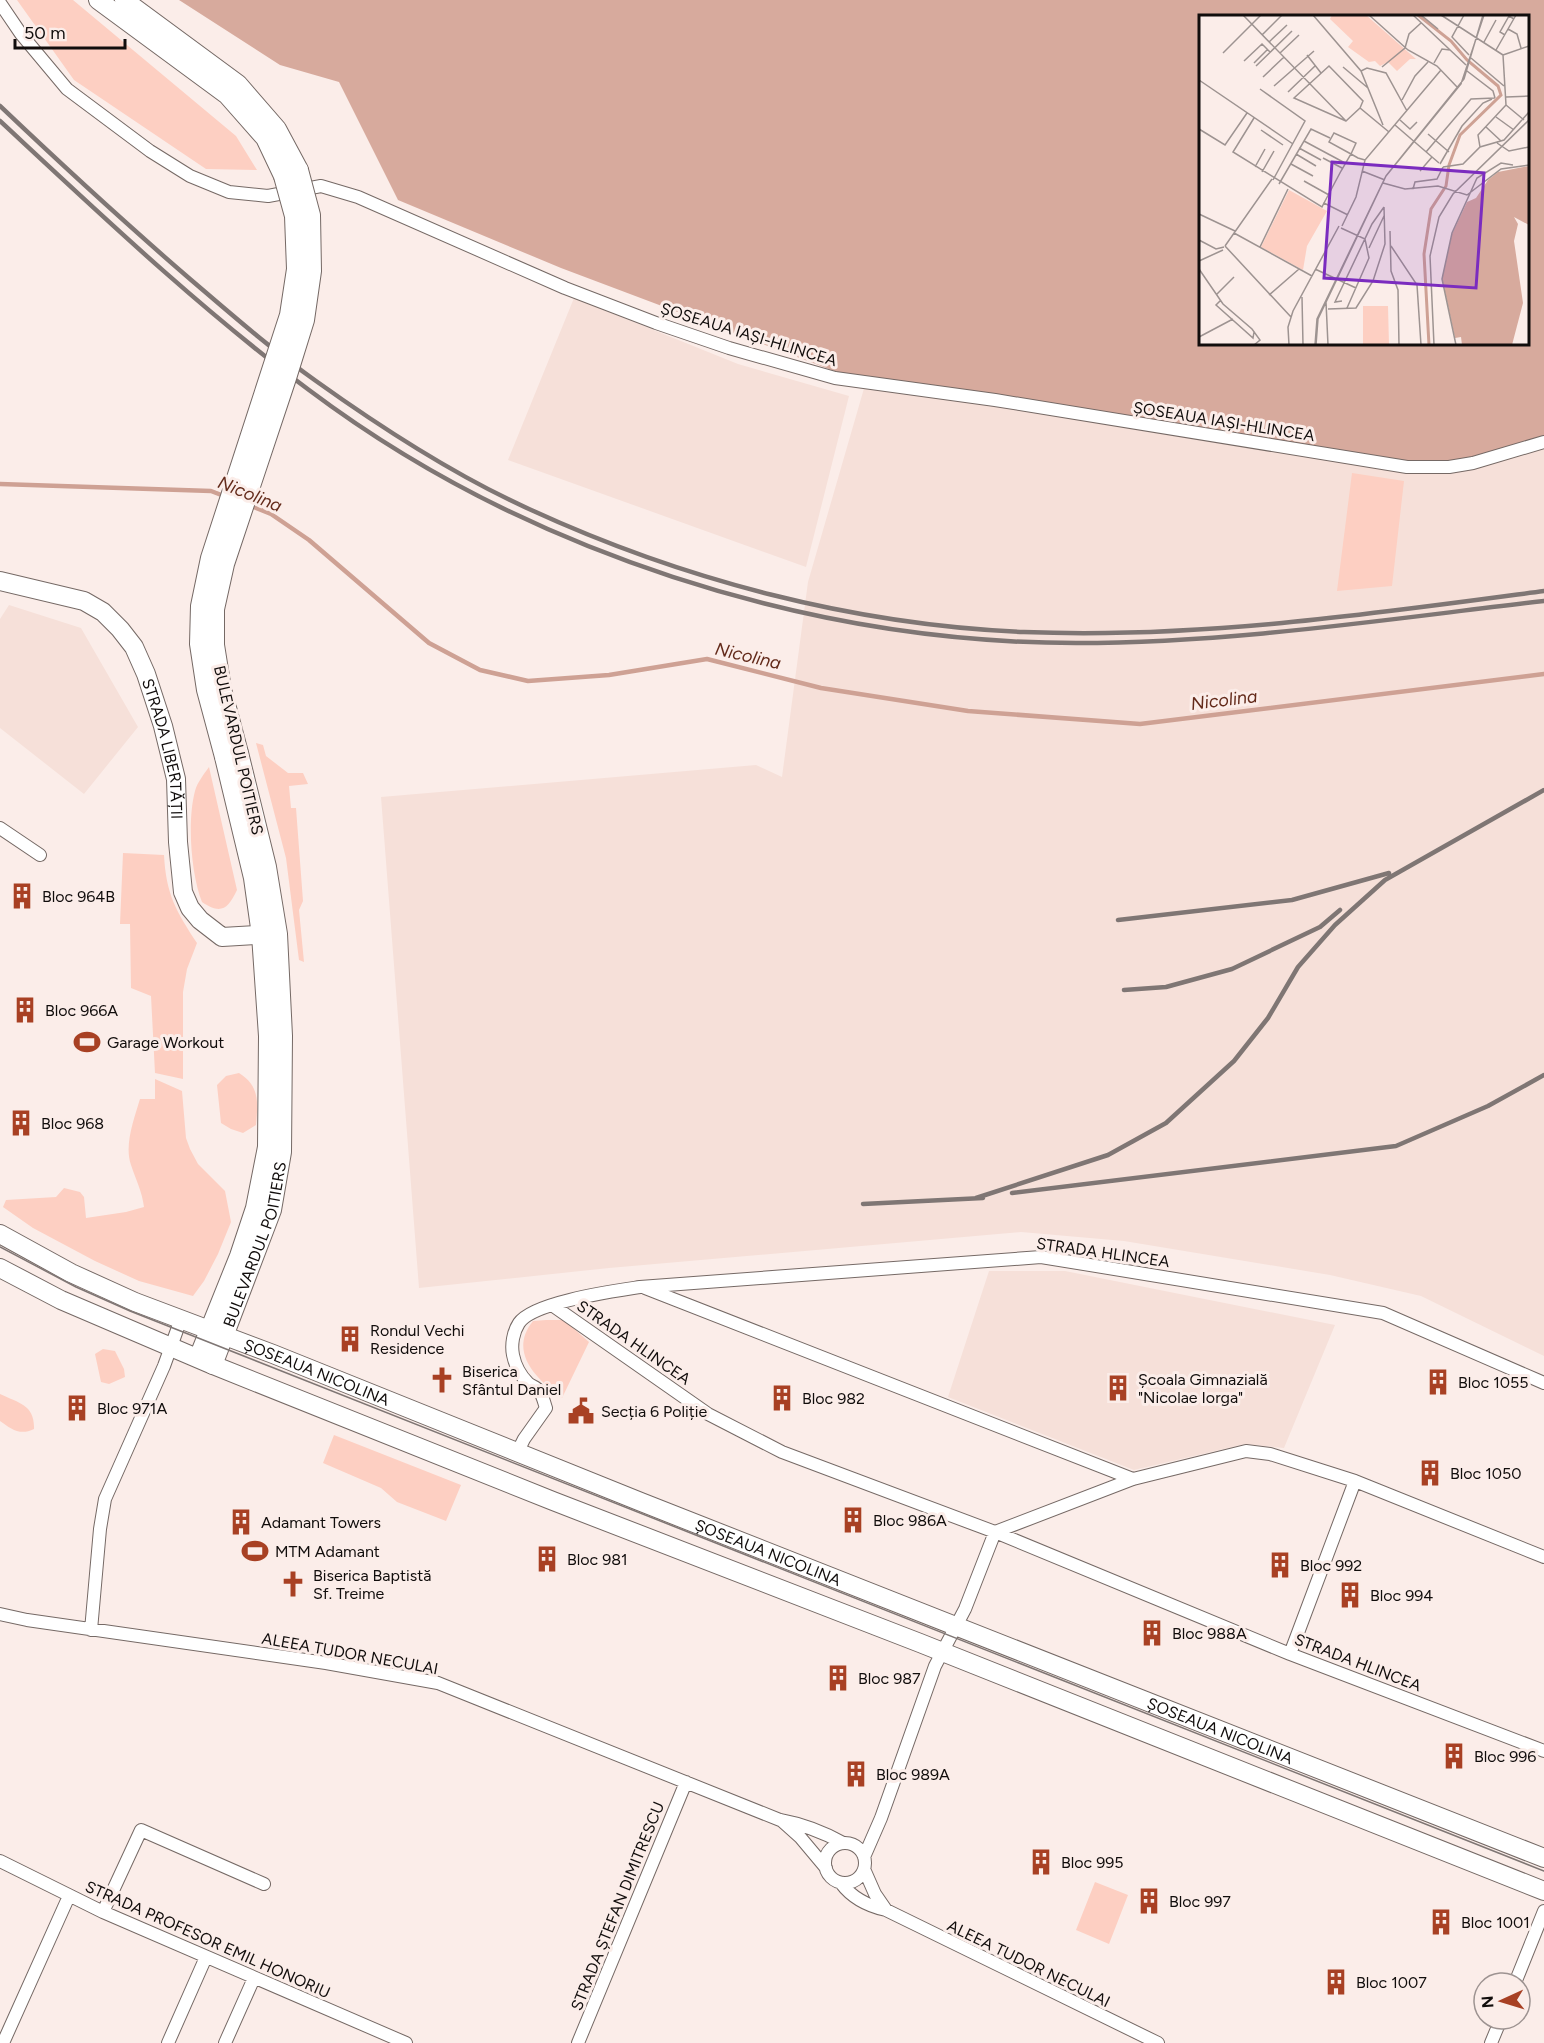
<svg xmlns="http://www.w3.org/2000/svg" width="1544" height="2043" font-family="Figtree,sans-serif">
  <rect width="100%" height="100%" fill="#fbede9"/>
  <!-- built -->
  <path fill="#f6e0d9" d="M574 298 738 364 849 396 806 567 508 460Z
    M867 378 1544 438V1356L1421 1296 1330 1275 1124 1241 1021 1232 609 1268 419 1288 381 797 756 765 782 777 808 582Z
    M9 605 81 628 138 727 84 794 0 728V619Z
    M989 1271H1065L1335 1325 1284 1448 1245 1444 1134 1470 948 1397Z"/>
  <!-- green -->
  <path fill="#fdcfc2" d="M17 0H73L236 136 257 170 206 169 74 80Z
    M1352 473 1404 481 1392 586 1337 591Z
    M256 743 263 745 266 756 288 773H303L308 784 289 786 291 808H296L303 901 299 910 304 962 299 960 286 858Z
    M209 767 237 890C228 909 221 915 202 902 191 874 187 821 195 791 197 783 204 774 209 767Z
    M123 853 164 855C166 894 176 911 197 943L187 969 183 992V1079L155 1073 151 996 131 988 130 924H120Z
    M239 1073C260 1086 258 1103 256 1125L243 1133 231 1129 221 1123 217 1085 226 1076Z
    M155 1079 182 1091 186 1138 190 1149 198 1164 225 1191 231 1222 218 1254 204 1281 193 1296 139 1281 95 1261 33 1228 3 1207 6 1200 56 1197 64 1188 80 1192 84 1197 86 1218 126 1212 144 1207C142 1191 136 1180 131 1165 124 1145 134 1119 140 1099H155Z
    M546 1320H564L589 1342 562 1398C536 1379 508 1352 533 1321Z
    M103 1349 115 1351 124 1369 125 1377 109 1384 101 1382 95 1354Z
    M0 1394C19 1403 35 1405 34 1429 20 1436 11 1429 0 1421Z
    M334 1435 461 1485 446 1521 397 1502 381 1488 323 1463Z
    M1095 1882 1128 1895 1109 1944 1076 1930Z"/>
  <!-- forest -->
  <path fill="#d7aa9d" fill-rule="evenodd" d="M179 0H1544V438L1442 468 837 372 561 268 398 200 339 82 280 65ZM1200 16H1528V344H1200Z"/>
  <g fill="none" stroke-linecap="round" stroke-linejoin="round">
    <!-- stream -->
    <path stroke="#cea194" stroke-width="4.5" d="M0 484 211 491 224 496
      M249 505 271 514 309 540 429 643 480 670 528 681 609 675 707 659 821 688 968 711 1140 724 1544 674"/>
    <!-- street casing -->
    <g stroke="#756965" stroke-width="14">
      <path id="street" d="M0 3 21 34 67 89 150 151 190 176 229 192 268 196 321 186 358 197 565 288 656 323 729 348 835 378 995 400 1407 467H1449L1473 463 1544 442
        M0 828 40 855
        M645 1288 1133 1479
        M552 1305 708 1414 782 1452 995 1532 1290 1654 1544 1751
        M517 1453 524 1439 546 1408C544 1403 543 1395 539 1391 537 1387 531 1386 528 1383 521 1376 515 1365 513 1355 511 1345 513 1332 519 1323 533 1302 614 1291 640 1287L1041 1257 1383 1313 1544 1383
        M0 1614 27 1620 326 1663 438 1683 780 1820C802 1824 823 1832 843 1843
        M91 1630 100 1529 105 1499 164 1366 181 1319
        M1290 1654 1355 1481
        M781 1820 800 1837 826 1868
        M825 1863a20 20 0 1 1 40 0a20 20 0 1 1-40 0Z
        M864 1857 881 1818 935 1666 965 1609 995 1532 1133 1479 1246 1451 1270 1454 1355 1481 1544 1557
        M0 1861 103 1912 406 2043
        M864 1869 875 1894 886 1910
        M841 1883C852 1898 868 1906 886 1910L1158 2043
        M103 1912 141 1830 264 1884
        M1515 1983 1544 1911
        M3 2043 69 1896
        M168 2043 206 1957
        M225 2043 254 1978
        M578 2043 686 1782
        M1491 2043 1501 2019"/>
    </g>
    <!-- secondary casing -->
    <g stroke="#756965" stroke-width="20">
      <g id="secondary">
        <path d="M98 0 227 95 265 138 283 176"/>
        <path d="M124 0 238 84 277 129 299 170"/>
        <path id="s1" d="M0 581 84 601 103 612 120 629 134 647 146 674 163 726 176 779 178 842 183 892 190 908 200 920 222 937 273 934"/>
        <path id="s2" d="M0 1234 71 1273 135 1302 273 1354 641 1502 1544 1858"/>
        <path d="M0 1268 61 1300 213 1365 553 1501 920 1643 1544 1891"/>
        <path d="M198 1358 239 1256 255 1208 267 1147 268 1036 261 935 253 878 224 757"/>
        <path id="s3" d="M213 1365 272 1210 282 1152 283 1036 278 934 267 867 239 753"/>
      </g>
    </g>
    <!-- street -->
    <use href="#street" stroke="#fff" stroke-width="12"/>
    <!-- secondary -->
    <use href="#secondary" stroke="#fff" stroke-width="18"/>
    <!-- tram -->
    <path stroke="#7f7674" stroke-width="1.5" d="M0 1247 76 1287 130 1311 1544 1871"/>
    <!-- rail -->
    <path stroke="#7f7674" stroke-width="4.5" d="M0 106C62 165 125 223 190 279 231 314 272 350 316 381 383 429 454 475 529 509 683 580 854 625 1024 632 1198 639 1372 614 1544 591
      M0 121C100 214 200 309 309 390 523 551 809 643 1076 643 1233 643 1388 619 1544 601
      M1118 920 1292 900 1389 873
      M1124 990 1166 987 1232 969 1320 927 1340 910
      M1012 1193 1396 1146 1488 1106 1544 1075
      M976 1198 1108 1155 1166 1123 1234 1061 1268 1018 1298 967 1335 925 1385 880 1544 790
      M863 1204 983 1198"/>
    <!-- secondary-bridge casing -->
    <g stroke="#756965" stroke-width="20" stroke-linecap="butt">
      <path id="secondary-bridge" d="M239 753 222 689 215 645V609L225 564 287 378 305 320 312 271 311 215 299 170
        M224 757 206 690 199 644 200 606 210 558 289 315 296 269 294 216 283 176"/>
    </g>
    <!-- secondary-bridge -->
    <use href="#secondary-bridge" stroke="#fff" stroke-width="18"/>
  </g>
  <!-- icons -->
  <defs>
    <g id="building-bare" transform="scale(2.07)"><path d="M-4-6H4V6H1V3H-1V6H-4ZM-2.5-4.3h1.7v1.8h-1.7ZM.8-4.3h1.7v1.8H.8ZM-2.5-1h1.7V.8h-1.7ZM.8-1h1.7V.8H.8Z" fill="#a84023" stroke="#fbede9" stroke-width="2.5" paint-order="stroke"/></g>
    <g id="stadium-bare" transform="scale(2.07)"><path d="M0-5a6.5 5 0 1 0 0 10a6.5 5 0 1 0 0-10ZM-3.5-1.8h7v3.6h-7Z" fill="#a84023" stroke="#fbede9" stroke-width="2.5" paint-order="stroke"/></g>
    <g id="church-bare" transform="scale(2.07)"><path d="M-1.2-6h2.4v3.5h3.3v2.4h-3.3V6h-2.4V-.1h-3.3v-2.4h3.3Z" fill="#a84023" stroke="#fbede9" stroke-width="2.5" paint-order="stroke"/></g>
    <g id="civic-bare" transform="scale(2.07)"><path d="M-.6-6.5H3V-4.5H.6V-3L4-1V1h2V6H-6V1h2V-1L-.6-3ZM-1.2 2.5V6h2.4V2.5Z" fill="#a84023" stroke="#fbede9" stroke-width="2.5" paint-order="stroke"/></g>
  </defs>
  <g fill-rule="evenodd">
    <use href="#building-bare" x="22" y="896"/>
    <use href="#building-bare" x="25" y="1010"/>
    <use href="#stadium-bare" x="87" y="1042"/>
    <use href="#building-bare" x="21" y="1123"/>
    <use href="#building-bare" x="350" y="1339"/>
    <use href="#church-bare" x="442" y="1380"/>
    <use href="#building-bare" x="1438" y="1382"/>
    <use href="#building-bare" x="1118" y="1388"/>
    <use href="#building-bare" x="782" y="1398"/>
    <use href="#building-bare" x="77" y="1408"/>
    <use href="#civic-bare" x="581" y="1411"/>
    <use href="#building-bare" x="1430" y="1473"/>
    <use href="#building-bare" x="853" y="1520"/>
    <use href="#building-bare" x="241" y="1522"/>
    <use href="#stadium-bare" x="255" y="1551"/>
    <use href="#building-bare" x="547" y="1559"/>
    <use href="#building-bare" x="1280" y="1565"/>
    <use href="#church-bare" x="293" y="1584"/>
    <use href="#building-bare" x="1350" y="1595"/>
    <use href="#building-bare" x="1152" y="1633"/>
    <use href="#building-bare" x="838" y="1678"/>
    <use href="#building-bare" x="1454" y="1756"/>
    <use href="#building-bare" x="856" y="1774"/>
    <use href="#building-bare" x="1041" y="1862"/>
    <use href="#building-bare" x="1149" y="1901"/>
    <use href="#building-bare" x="1441" y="1922"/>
    <use href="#building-bare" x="1336" y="1982"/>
  </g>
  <g text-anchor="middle" stroke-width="6" stroke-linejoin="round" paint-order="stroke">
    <!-- street labels -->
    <g font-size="16" fill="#110d0c" stroke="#fbede9">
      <text transform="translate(749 334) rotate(17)" y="6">ȘOSEAUA IAȘI-HLINCEA</text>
      <text transform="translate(1224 421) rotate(9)" y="6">ȘOSEAUA IAȘI-HLINCEA</text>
      <text dy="6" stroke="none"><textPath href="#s1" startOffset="262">STRADA LIBERTĂȚII</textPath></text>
      <text transform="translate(239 750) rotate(77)" y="6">BULEVARDUL POITIERS</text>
      <text dy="6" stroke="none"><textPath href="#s3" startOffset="128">BULEVARDUL POITIERS</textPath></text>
      <text transform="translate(1103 1252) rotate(8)" y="6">STRADA HLINCEA</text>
      <text transform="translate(634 1342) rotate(35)" y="6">STRADA HLINCEA</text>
      <text dy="6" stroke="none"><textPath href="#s2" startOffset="346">ȘOSEAUA NICOLINA</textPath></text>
      <text dy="6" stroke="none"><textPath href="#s2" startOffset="832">ȘOSEAUA NICOLINA</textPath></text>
      <text transform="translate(350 1653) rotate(10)" y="6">ALEEA TUDOR NECULAI</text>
      <text transform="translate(1358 1662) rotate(21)" y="6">STRADA HLINCEA</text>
      <text dy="6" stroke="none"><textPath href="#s2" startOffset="1318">ȘOSEAUA NICOLINA</textPath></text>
      <text transform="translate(617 1906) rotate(-68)" y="6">STRADA ȘTEFAN DIMITRESCU</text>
      <text transform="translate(208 1939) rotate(24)" y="6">STRADA PROFESOR EMIL HONORIU</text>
      <text transform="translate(1029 1963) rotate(26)" y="6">ALEEA TUDOR NECULAI</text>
    </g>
    <!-- poi labels -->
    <g font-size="16" fill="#110d0c" stroke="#fbede9" text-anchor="start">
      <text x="42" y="902">Bloc 964B</text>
      <text x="45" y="1016">Bloc 966A</text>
      <text x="107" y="1048">Garage Workout</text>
      <text x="41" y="1129">Bloc 968</text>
      <text x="370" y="1336">Rondul Vechi<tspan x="370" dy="18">Residence</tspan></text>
      <text x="462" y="1377">Biserica<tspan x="462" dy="18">Sfântul Daniel</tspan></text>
      <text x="1138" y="1385">Școala Gimnazială<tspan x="1138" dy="18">"Nicolae Iorga"</tspan></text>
      <text x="1458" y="1388">Bloc 1055</text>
      <text x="802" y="1404">Bloc 982</text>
      <text x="97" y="1414">Bloc 971A</text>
      <text x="601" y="1417">Secția 6 Poliție</text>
      <text x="1450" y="1479">Bloc 1050</text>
      <text x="873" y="1526">Bloc 986A</text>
      <text x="261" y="1528">Adamant Towers</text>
      <text x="275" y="1557">MTM Adamant</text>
      <text x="567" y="1565">Bloc 981</text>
      <text x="1300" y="1571">Bloc 992</text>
      <text x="313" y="1581">Biserica Baptistă<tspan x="313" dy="18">Sf. Treime</tspan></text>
      <text x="1370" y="1601">Bloc 994</text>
      <text x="1172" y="1639">Bloc 988A</text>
      <text x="858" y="1684">Bloc 987</text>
      <text x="1474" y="1762">Bloc 996</text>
      <text x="876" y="1780">Bloc 989A</text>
      <text x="1061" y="1868">Bloc 995</text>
      <text x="1169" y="1907">Bloc 997</text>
      <text x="1461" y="1928">Bloc 1001</text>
      <text x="1356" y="1988">Bloc 1007</text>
    </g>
    <!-- water labels -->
    <g font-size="18" font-style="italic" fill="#632a1a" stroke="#fbede9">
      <text transform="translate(250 494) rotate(22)" y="6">Nicolina</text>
      <text transform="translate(748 656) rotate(13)" y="6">Nicolina</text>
      <text transform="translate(1224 700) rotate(-7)" y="6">Nicolina</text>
    </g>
  </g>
  <!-- overview -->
  <g transform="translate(1199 15)">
    <rect width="330" height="330" fill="#fbede9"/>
    <path d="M133 0H167L217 44H211L198 56 189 47 181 51 176 46 170 47 149 32 154 26 131 4ZM90 175 128 196 108 231 104 255 62 232ZM164 291H189L190 330H164Z" fill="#fdcfc2"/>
    <path d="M330 151V210L315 202 319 209 315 226 324 288 313 330H263L262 322 256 323 243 263 253 219 268 187 277 183 289 165 299 157Z" fill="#d7aa9d"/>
    <path fill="none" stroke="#cea194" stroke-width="3" d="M219 0 252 26 268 45 299 71 302 80 261 120 250 150 247 171 232 194 225 239 230 330"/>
    <path fill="none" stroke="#9d9391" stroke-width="1.5" d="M44 0 147 106 161 93 190 117M114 0 162 56 184 110M170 0 209 35 238 51 259 73M214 0 267 50M222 0 239 14M242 0 304 40M265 0 253 22 270 40M309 14 318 19 322 33M63 20 83 0M306 20 301 17 310 1 315 4M70 27 88 10M285 27 297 5M297 35 317 0M24 38 62 0M81 38 100 20M108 40 122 58M304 40 330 31M272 43 305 71M45 46 63 29 71 37M55 48 69 34M235 48 243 34 251 35M57 51 93 16M144 52 169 73M183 52 206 33 210 19 222 8M162 56 168 53 187 58 208 96M268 56 294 76 296 83M64 62 85 42M0 65 94 129M75 71 115 36M61 74 106 106 74 165M89 77 116 51M307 82 330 81M203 85 216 61 229 47M307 90 325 105M297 102 315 115M55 103 34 137 123 192 125 188 149 200M201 105 211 114 218 107M147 106 95 83 130 51 164 86 161 93M196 110 240 148M287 112 302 126M0 114 26 130 48 98M62 115 84 130M229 119 250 137M105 126 146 148M298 128 310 136 330 132M281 132 279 120 307 90 304 40M100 133 122 145M227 137 272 84 296 83M97 139 117 151M124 143 143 153M92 149 114 161M241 149 263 111 284 88 293 84M56 152 66 134M244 152 264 149 281 132 305 125 330 97M163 156 186 165M221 156 233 142M63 157 75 136M105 166 130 180M184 168 206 174 239 171 268 180 302 154 330 150M80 169 112 114 131 123M214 174 216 167 238 164 244 152M125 188 142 156 152 139 157 128 135 118 130 127 152 139 159 143 166 145M0 199 36 216M143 211 157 182 166 145 242 55M142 213 166 224 170 243 148 293M191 216 192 256 199 275 200 330M35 218 113 261M0 225 17 234 25 232M26 231 92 302M26 231 73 164M192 231 218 270 222 330M61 232 89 174M170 233 185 201M0 246 24 235M0 254 24 289 53 314 61 325 55 330M116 254 157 273M18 279 35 262M70 280 100 254M103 282 104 330M22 285 17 290 54 323 55 317M143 286 136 287 173 209 185 192M127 287 129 330M129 294 157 293 174 266 186 229 185 192M0 322 34 304M90 330 89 312 94 296 140 211M116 330 118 304 187 161 265 64 284 0M117 330 119 304 187 161 262 69 285 0M235 330 231 241 240 202 254 179 330 105M257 330 243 264 253 218 278 163 302 148 314 150"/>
    <path fill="#7b2cbf" fill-opacity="0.15" stroke="#7b2cbf" stroke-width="3" d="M133 147 285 158 277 273 125 263Z"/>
    <rect width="330" height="330" fill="none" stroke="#110d0c" stroke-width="3"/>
  </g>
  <!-- north arrow -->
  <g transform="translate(1502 2001) rotate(266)"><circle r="28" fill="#fbede9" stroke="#9d9391" stroke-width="1.5"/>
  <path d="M0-4.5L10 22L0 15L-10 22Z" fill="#a84023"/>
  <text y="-9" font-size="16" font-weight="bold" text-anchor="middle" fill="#110d0c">N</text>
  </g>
  <!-- scale -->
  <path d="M15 39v9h110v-9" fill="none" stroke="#110d0c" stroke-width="3"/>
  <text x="24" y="39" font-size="18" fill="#110d0c" stroke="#fbede9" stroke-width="4.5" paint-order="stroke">50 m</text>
</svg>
